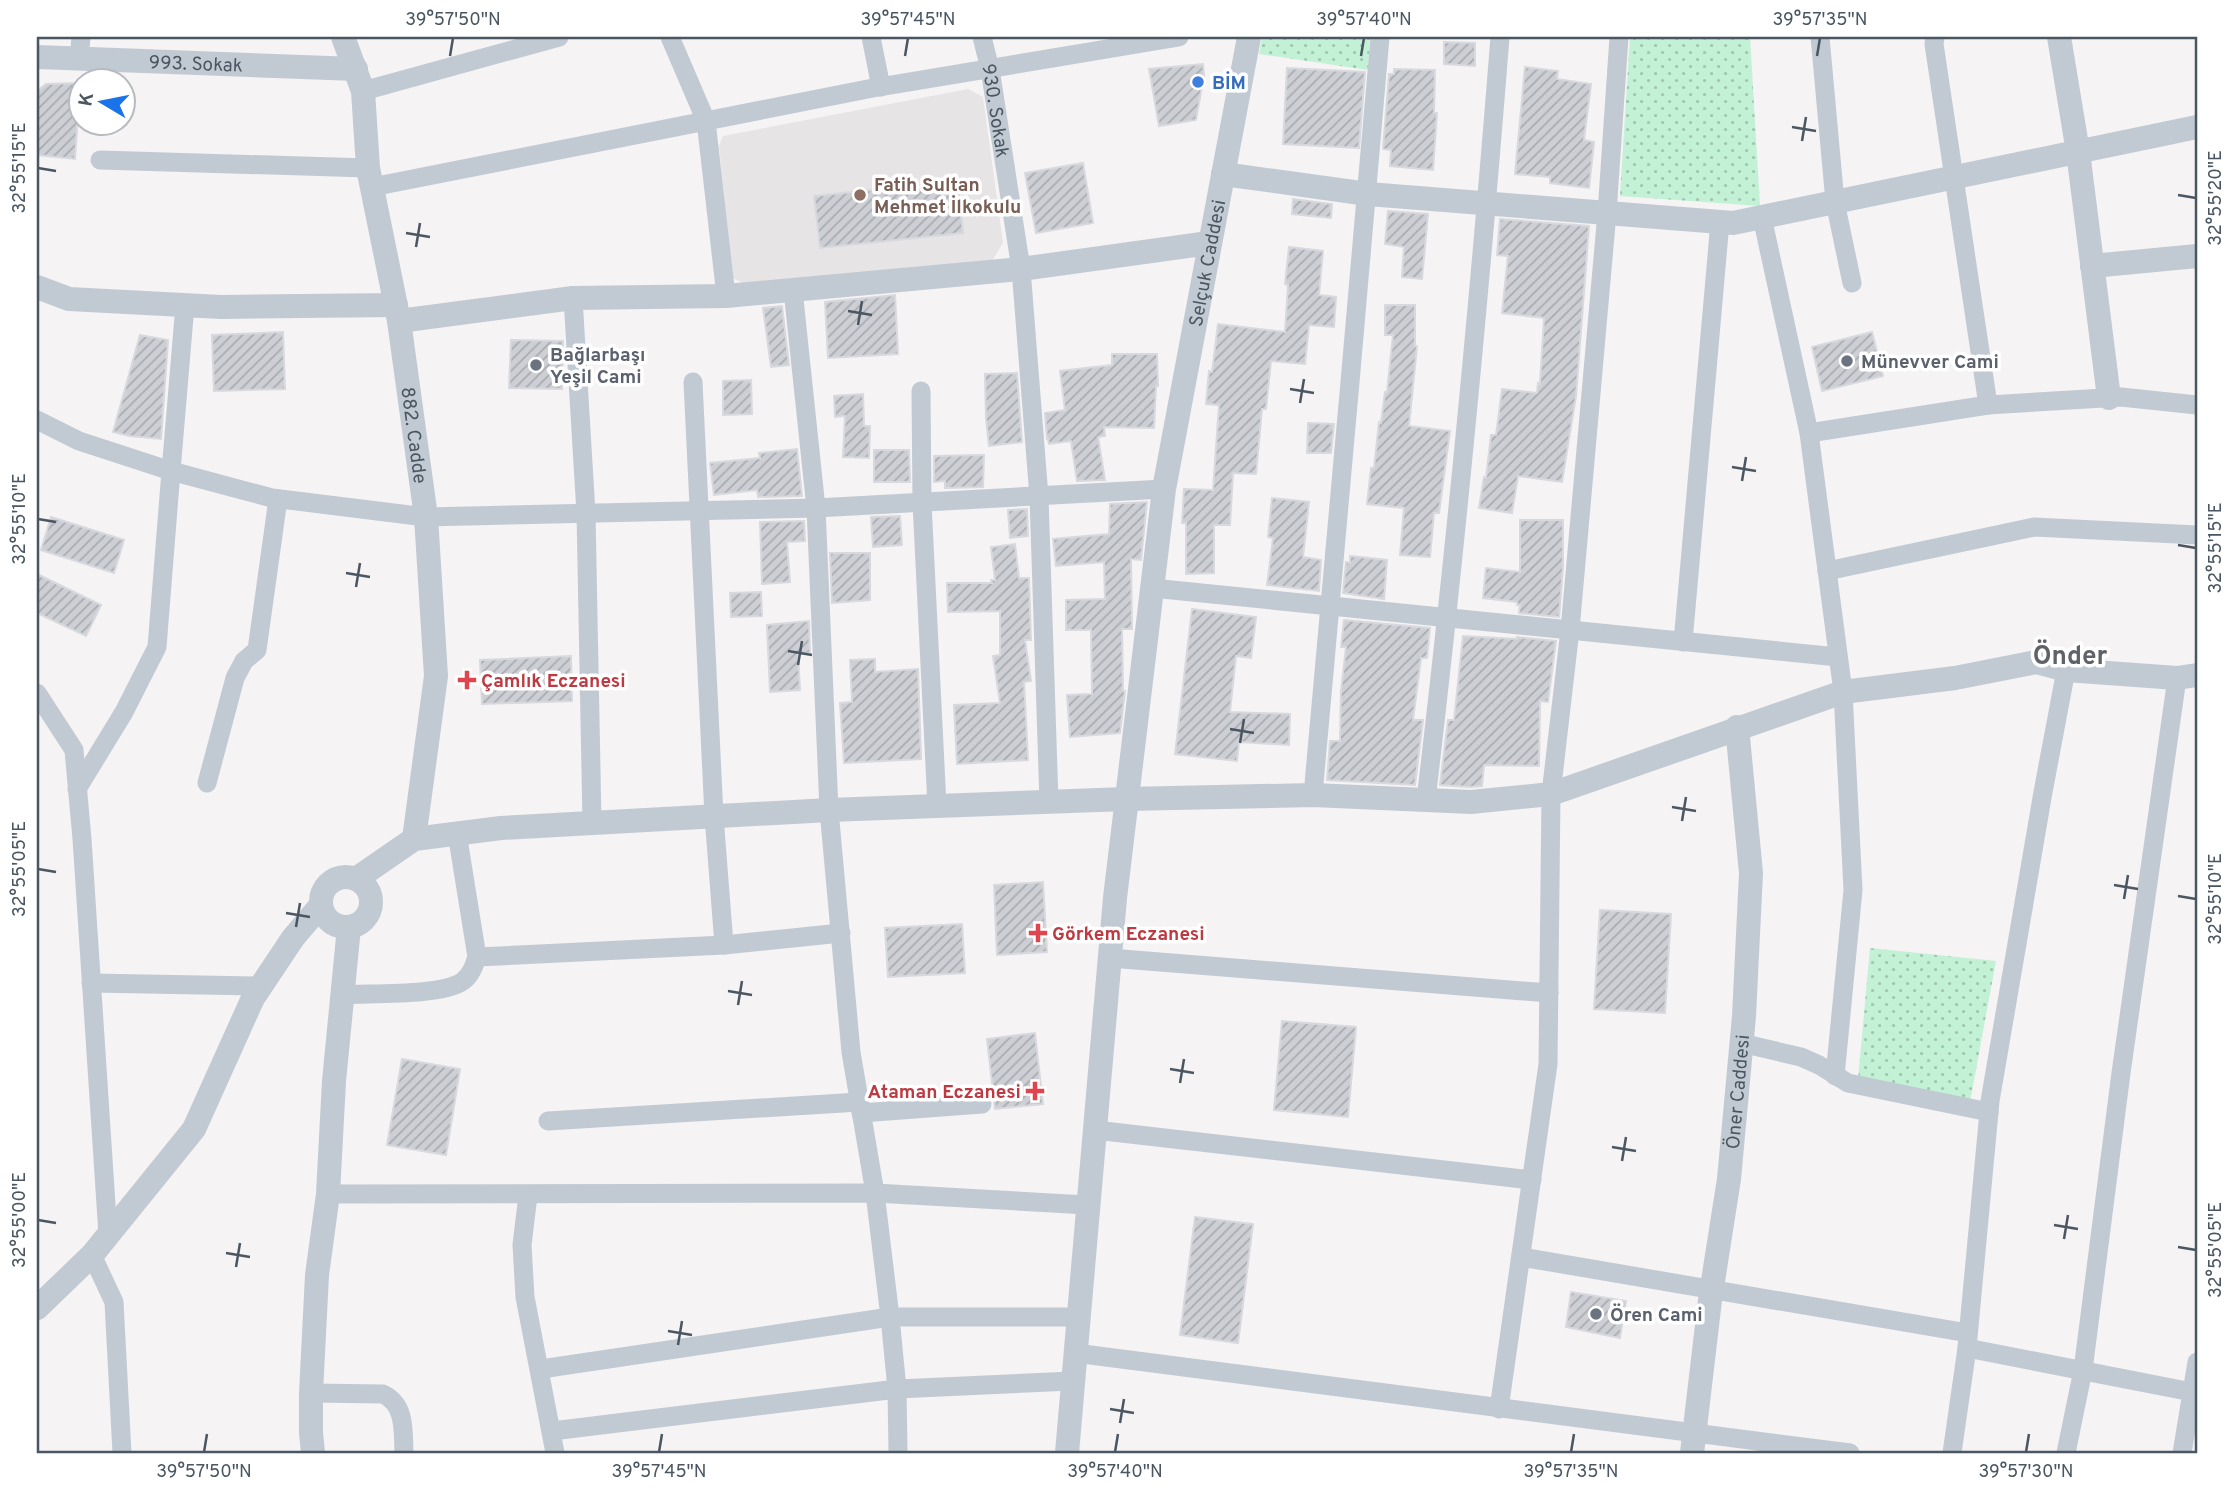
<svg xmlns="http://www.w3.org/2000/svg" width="2234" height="1490" font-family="Overpass,sans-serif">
  <defs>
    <pattern id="green-dots" width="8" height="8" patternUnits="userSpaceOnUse" patternTransform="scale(1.75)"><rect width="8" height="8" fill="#c3f1d5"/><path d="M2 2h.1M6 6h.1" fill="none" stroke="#a0c6b0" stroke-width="1.8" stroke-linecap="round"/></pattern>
    <pattern id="building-hatch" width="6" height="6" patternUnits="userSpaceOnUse" patternTransform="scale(1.75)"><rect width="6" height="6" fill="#cdcfd5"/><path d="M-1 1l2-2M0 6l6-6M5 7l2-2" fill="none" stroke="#a8abb0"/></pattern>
  </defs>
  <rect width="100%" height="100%" fill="#f5f3f3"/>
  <!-- education -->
  <path fill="#e6e4e5" d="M968 89 983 97 1003 243 992 261 745 284 733 278 719 146 723 136Z"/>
  <!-- green -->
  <path fill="url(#green-dots)" d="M1262 37H1370L1368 70 1259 54Z
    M1630 37H1750L1760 206 1620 196Z
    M1870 948 1996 961 1970 1102 1858 1080Z"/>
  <!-- building -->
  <path fill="url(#building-hatch)" stroke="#d7d9de" stroke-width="2" d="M1444 42 1475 43V66L1444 64Z
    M1203 64 1204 75 1196 120 1159 126 1149 69Z
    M1525 67 1558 71 1557 79 1591 84 1584 140 1594 142 1589 188 1550 183V177L1515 174Z
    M1287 68 1365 72 1359 148 1283 144Z
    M1394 69 1435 70 1434 113H1437L1433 170 1390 166 1391 150 1383 149 1389 74H1394Z
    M80 83 75 159 37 155V91L46 84Z
    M1083 163 1093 223 1036 233 1025 173Z
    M958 181 963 233 820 248 814 196Z
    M1293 199 1332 204 1331 218 1292 214Z
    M1388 211 1428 214 1422 279 1402 277 1404 247 1385 244Z
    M1500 219 1589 226 1576 396 1562 482 1518 476 1512 513 1479 508 1484 477 1486 478 1491 435H1496L1502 389 1537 393 1538 383 1540 384 1544 318 1502 313 1508 256 1497 255Z
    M1289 247 1323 251 1319 295 1336 297 1334 327 1309 325 1305 364 1271 361 1266 409H1262L1256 474 1233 473 1230 525H1214V573L1186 574V523H1182L1184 489 1213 490 1219 405 1206 404 1209 371 1212 372 1218 324 1285 332 1288 285 1285 284Z
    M895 295 898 354 828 358 825 302Z
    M1385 305H1415V346H1417L1409 426 1450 431 1439 513H1434L1430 557 1400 555 1404 508 1367 504 1371 468H1374L1379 422 1381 423 1385 392H1387L1393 335H1385Z
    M782 306 789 365 771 367 763 308Z
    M283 332 285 389 214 391 212 335Z
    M1872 332 1883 376 1822 391 1812 347Z
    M140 335 168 340 161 439 130 436 113 432Z
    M511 340 563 341 562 389 509 388Z
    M1112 354H1157L1158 386H1156L1154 428 1104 427 1105 436 1098 437 1105 480 1077 481 1071 441 1049 444 1048 439H1047L1045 413 1065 410 1060 371 1112 365Z
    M1017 373 1022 442 989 446 986 419 985 374Z
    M751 380 752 414 723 415V381Z
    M863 394 864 426H870L869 458 843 457 845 416 835 417 834 396Z
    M1308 423 1334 424 1331 453H1307Z
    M797 449 802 496 758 497 757 490 714 495 710 463 760 458 759 453Z
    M874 450H909L910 482H874Z
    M984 455 983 487 945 488V481L934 482V456Z
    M1272 498 1309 502 1303 557 1321 560 1319 591 1267 585 1273 538 1268 537Z
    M1147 502 1141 560 1131 559 1132 629H1122L1123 691H1125L1120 733 1070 737 1067 695 1092 694 1091 630H1066V600L1105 599 1104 562 1056 566 1053 539 1109 534 1110 504Z
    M1027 509 1028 536 1010 538 1008 510Z
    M900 516 902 545 873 547 871 517Z
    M51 517 124 540 114 573 41 550Z
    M1520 520H1563V568L1559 617 1519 613 1520 605H1517V602L1483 598 1486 568 1520 572Z
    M804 521 805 541 787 542 790 582 762 584 760 522Z
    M1015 544 1019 578H1029L1031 640H1025L1031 681 1024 682 1028 760 957 764 954 705 1000 703 993 656 1000 655V611L948 612 947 583H992L991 580H995L991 547Z
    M830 553H870V600L832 603Z
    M1350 556 1387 560 1384 599 1343 593 1346 562 1350 563Z
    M37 574 101 605 86 636 37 613Z
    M761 592 762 616 731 617 730 593Z
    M1192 609 1256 617 1251 658 1236 656 1230 712 1290 714 1289 745 1239 742 1237 761 1175 754Z
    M1344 620 1430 628 1427 658H1421L1413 720H1423L1415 785 1327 780 1330 741H1340L1341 691 1346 647H1341Z
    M809 621 810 653 798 654 800 690 770 692 767 625Z
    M1463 636 1517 639V637L1556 641 1548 702 1540 701 1539 766 1484 765 1482 786 1471 787 1440 785 1448 720H1454Z
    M571 656 572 701 482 704 480 660Z
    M875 659V672L918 669 921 759 844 763 840 703 852 702 850 660Z
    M1043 882 1047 952 997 955 994 885Z
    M1600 910 1671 914 1665 1013 1594 1009Z
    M962 924 965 973 888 977 885 928Z
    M1282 1021 1356 1027 1348 1117 1274 1110Z
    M1035 1033 1043 1104 995 1109 987 1039Z
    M402 1059 460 1069 446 1155 387 1145Z
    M1195 1217 1253 1224 1238 1343 1180 1335Z
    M1571 1292 1626 1301 1620 1338 1566 1327Z"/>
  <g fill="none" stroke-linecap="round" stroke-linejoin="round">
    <!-- minor -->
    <g stroke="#c1cad2" stroke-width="19">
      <path d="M670 37 706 121 726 296"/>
      <path d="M871 37 881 87"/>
      <path id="s1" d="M982 37 990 69 1021 269 1039 497 1049 802"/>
      <path d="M1820 37 1835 202 1852 283"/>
      <path d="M1935 37 1934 44 1988 405"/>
      <path d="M79 59 81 37"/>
      <path d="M363 91 559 37"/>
      <path d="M100 160 368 168"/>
      <path d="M372 187 873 88 1179 37"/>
      <path d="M1762 217 1809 433 1843 692 1853 890 1835 1076"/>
      <path d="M793 290 816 508 829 810 851 1052 875 1193 890 1317 897 1389 898 1453"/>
      <path d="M573 298 586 513 592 823"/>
      <path d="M185 305 171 471 272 498 426 517 816 508 1164 489"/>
      <path d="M693 382 714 816 724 945"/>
      <path d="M921 391 922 503 937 806"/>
      <path d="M37 420 79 441 171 471 157 647 124 712 77 789"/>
      <path d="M1809 433 1988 405 2121 397 2197 405"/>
      <path d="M1827 571 2034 527 2197 535"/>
      <path d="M1152 588 1838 657"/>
      <path d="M1683 642 1720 222"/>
      <path d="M37 693 74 750 82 839 108 1235"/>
      <path d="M207 783 235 678 244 661 257 650 278 499"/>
      <path d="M1313 795C1334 542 1360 290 1380 37"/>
      <path d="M1426 800C1456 546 1480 291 1500 37"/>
      <path d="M477 957 724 945 841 933"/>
      <path d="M1110 958 1549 993"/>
      <path d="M91 983 261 986"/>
      <path d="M342 995C370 993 443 996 463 981 471 975 474 966 477 957L457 833"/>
      <path d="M1741 1043 1801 1057 1819 1065 1848 1083 1989 1112"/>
      <path d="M861 1113 982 1104"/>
      <path d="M548 1121 859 1102"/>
      <path d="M1095 1130 1532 1180"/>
      <path d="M328 1194 875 1193 1087 1205"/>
      <path d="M528 1195 522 1245 525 1297 555 1453"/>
      <path d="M92 1255 114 1302 122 1453"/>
      <path d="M1521 1257 1968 1333"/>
      <path d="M1967 1348 2197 1393"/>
      <path d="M1075 1353 1850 1453"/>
      <path d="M541 1369 890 1317H1077"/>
      <path d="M311 1393 383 1394C406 1405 403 1431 404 1453"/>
      <path d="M1499 1409 1548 1064 1551 794 1570 630 1607 213 1619 37"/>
      <path d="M552 1431 897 1389 1072 1381"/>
      <path d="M1952 1453 1967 1348 1990 1101 2043 792 2066 670"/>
      <path d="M2066 1453 2083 1370 2121 1073 2177 678"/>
      <path d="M2182 1453 2197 1362"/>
    </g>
    <!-- tertiary -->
    <g stroke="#c1cad2" stroke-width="24">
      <path id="s2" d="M343 37 363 91 368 168 399 321 426 517 436 676 414 839"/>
      <path d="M2059 37 2078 152 2109 398"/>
      <path id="s3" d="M37 57 356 69"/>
      <path d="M1223 174 1368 194 1733 223 2197 127"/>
      <path d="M2092 266 2197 256"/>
      <path d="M37 287 69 299 221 307 396 305"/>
      <path d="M399 321 573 298 726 296 1021 269 1209 243"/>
      <circle cx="346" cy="902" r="25"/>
      <path d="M356 879 414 839 501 828 829 810 1126 799 1313 795 1471 802 1551 794 1843 692 1955 678 2036 662 2066 670 2177 678 2197 675"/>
      <path d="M37 1308 92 1255 194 1129 253 998 293 938 321 905"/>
      <path d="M313 1453 311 1433V1393L317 1275 328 1194 334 1081 349 927"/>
      <path id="s4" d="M1067 1453 1115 898 1164 489 1249 37"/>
      <path id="s5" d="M1692 1453 1710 1300 1729 1179 1744 1016 1751 873 1737 727"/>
    </g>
  </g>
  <!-- ticks -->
  <path fill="none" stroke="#4a5661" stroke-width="2.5" d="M450 56 453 38M905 56 908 38M1361 56 1364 38M1817 56 1820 38M1792 127 1816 131M1802 141 1806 117M38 168 56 171M2178 195 2196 198M406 233 430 237M416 247 420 223M848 311 872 315M858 325 862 301M1290 389 1314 393M1300 403 1304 379M1732 467 1756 471M1742 481 1746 457M38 519 56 522M2178 545 2196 548M346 573 370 577M356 587 360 563M788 651 812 655M798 665 802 641M1230 729 1254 733M1240 743 1244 719M1672 807 1696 811M1682 821 1686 797M38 869 56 872M2114 885 2138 889M2178 896 2196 899M2124 899 2128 875M286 913 310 917M296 927 300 903M728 991 752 995M738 1005 742 981M1170 1069 1194 1073M1180 1083 1184 1059M1612 1147 1636 1151M1622 1161 1626 1137M38 1220 56 1223M2054 1225 2078 1229M2064 1239 2068 1215M2178 1247 2196 1250M226 1253 250 1257M236 1267 240 1243M668 1331 692 1335M678 1345 682 1321M1110 1409 1134 1413M1120 1423 1124 1399M204 1452 207 1434M659 1452 662 1434M1115 1452 1118 1434M1571 1452 1574 1434M2026 1452 2029 1434"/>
  <!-- markers -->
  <circle fill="#3f7fe0" stroke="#fff" stroke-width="2.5" cx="1198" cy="82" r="7"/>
  <circle fill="#8d6e63" stroke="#fff" stroke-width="2.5" cx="860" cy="195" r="7"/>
  <g fill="#6b7280" stroke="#fff" stroke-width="2.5">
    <circle cx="1847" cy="361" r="7"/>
    <circle cx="536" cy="365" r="7"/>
    <circle cx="1596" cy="1314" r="7"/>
  </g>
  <g fill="#e0444e" stroke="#fff" stroke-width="2.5">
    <path d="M463.5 669.5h7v7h7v7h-7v7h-7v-7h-7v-7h7z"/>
    <path d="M1034.5 922.5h7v7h7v7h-7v7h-7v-7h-7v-7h7z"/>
    <path d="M1031.5 1080.5h7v7h7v7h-7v7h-7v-7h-7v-7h7z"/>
  </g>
  <g text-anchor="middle" stroke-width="7" stroke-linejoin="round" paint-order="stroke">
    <!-- street labels -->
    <g font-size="19" fill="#4a5661" stroke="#fff">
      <text dy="7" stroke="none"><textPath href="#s3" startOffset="159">993. Sokak</textPath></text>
      <text dy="7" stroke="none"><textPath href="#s1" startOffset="75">930. Sokak</textPath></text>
      <text dy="7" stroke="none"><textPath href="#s4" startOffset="1199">Selçuk Caddesi</textPath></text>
      <text dy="7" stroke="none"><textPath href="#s2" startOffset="406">882. Cadde</textPath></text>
      <text dy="7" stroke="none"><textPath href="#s5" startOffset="364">Öner Caddesi</textPath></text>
    </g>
    <!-- shop labels -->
    <g font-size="19" font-weight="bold" fill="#366cbe" stroke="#fff" text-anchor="start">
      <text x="1212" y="89">BİM</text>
    </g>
    <!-- education labels -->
    <g font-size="19" font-weight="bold" fill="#785e54" stroke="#fff" text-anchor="start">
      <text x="874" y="191">Fatih Sultan<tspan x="874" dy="22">Mehmet İlkokulu</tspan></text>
    </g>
    <!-- worship labels -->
    <g font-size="19" font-weight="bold" fill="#5b616d" stroke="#fff" text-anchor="start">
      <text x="550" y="361">Bağlarbaşı<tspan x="550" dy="22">Yeşil Cami</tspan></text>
      <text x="1861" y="368">Münevver Cami</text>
      <text x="1610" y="1321">Ören Cami</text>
    </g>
    <!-- health labels -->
    <g font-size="19" font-weight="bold" fill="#be3a42" stroke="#fff" text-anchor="start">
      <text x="481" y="687">Çamlık Eczanesi</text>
      <text x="1052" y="940">Görkem Eczanesi</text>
      <text x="1021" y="1098" text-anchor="end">Ataman Eczanesi</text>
    </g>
    <!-- district labels -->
    <g font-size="26" font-weight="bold" fill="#5f6368" stroke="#fff">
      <text x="2070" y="664">Önder</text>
    </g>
  </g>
  <!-- border -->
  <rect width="2234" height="1490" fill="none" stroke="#ffffff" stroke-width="77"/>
  <!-- north arrow -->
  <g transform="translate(102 102) rotate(280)"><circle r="33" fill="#ffffff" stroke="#b7bbc0" stroke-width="2"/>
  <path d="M0-5L12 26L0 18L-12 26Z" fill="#1a73e8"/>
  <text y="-10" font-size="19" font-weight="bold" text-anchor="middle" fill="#4a5661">K</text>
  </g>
  <rect x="38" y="38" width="2158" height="1414" fill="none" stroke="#4a5661" stroke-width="2.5"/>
  <g font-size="18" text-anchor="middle" fill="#4a5661">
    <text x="453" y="25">39°57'50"N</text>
    <text x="908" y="25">39°57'45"N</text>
    <text x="1364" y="25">39°57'40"N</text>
    <text x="1820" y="25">39°57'35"N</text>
    <text transform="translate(19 168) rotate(-90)" y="6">32°55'15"E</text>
    <text transform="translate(2215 198) rotate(-90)" y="6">32°55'20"E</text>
    <text transform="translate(19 519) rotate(-90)" y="6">32°55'10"E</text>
    <text transform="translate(2215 548) rotate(-90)" y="6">32°55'15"E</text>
    <text transform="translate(19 869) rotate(-90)" y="6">32°55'05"E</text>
    <text transform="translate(2215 899) rotate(-90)" y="6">32°55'10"E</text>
    <text transform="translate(19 1220) rotate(-90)" y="6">32°55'00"E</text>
    <text transform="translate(2215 1250) rotate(-90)" y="6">32°55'05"E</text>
    <text x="204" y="1477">39°57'50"N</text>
    <text x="659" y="1477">39°57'45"N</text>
    <text x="1115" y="1477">39°57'40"N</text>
    <text x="1571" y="1477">39°57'35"N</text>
    <text x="2026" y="1477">39°57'30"N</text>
  </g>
</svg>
